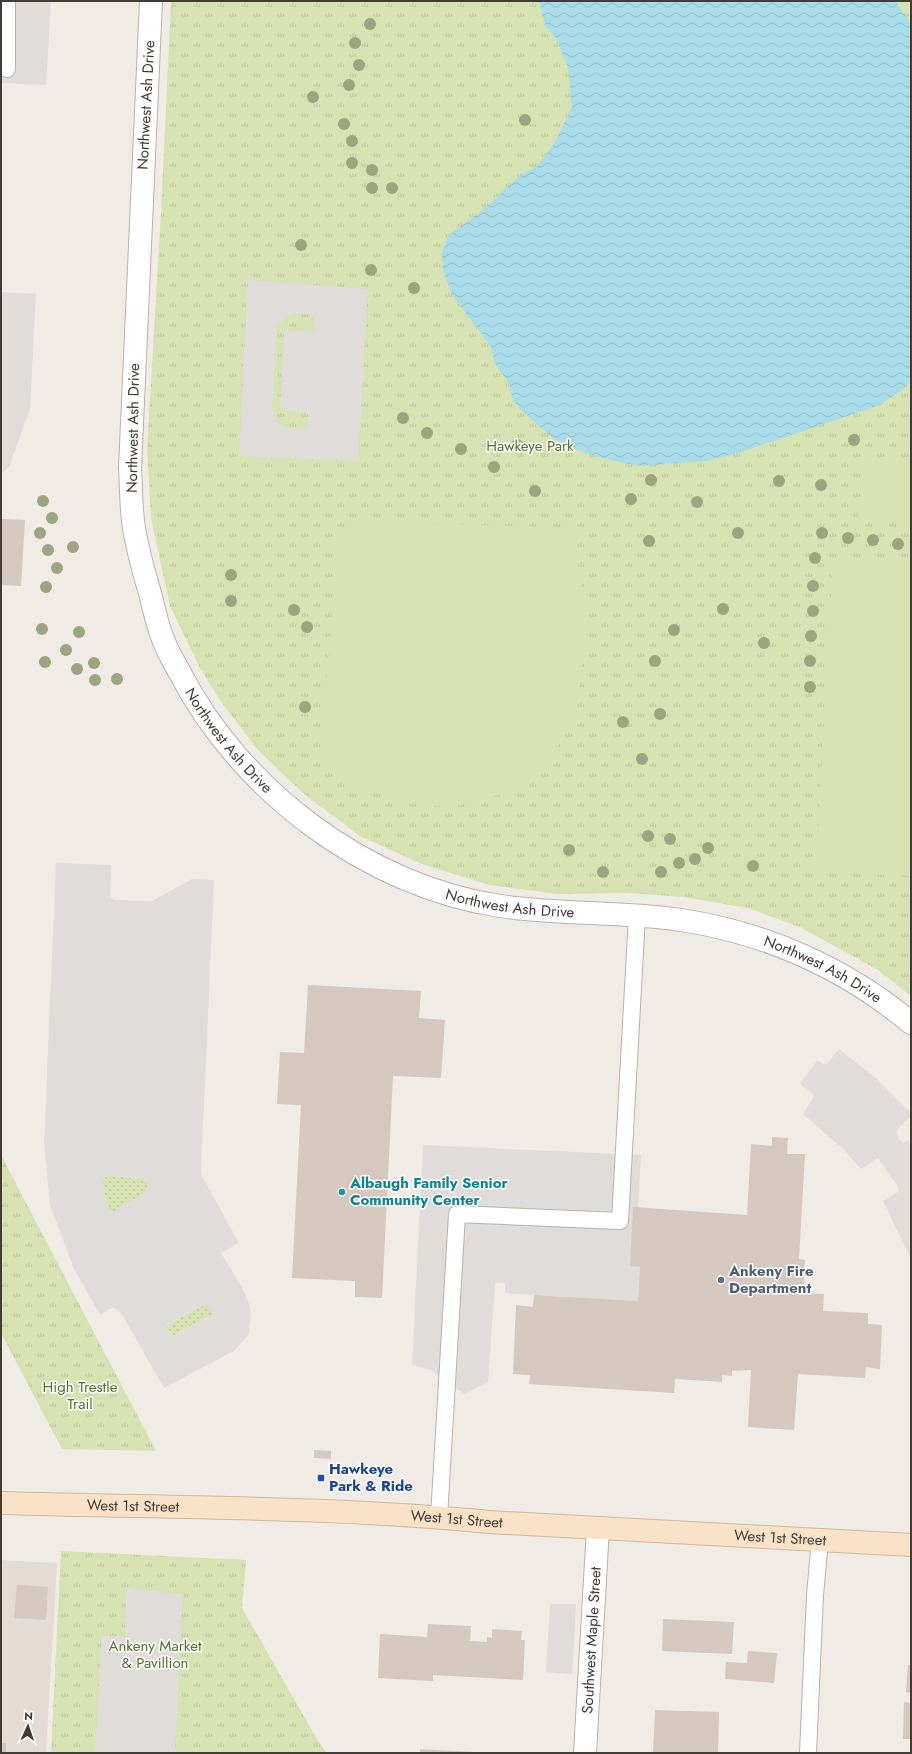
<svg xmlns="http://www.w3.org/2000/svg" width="912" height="1754" font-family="Jost,sans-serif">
  <defs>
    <pattern id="grass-dots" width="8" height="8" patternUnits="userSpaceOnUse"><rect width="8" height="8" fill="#d6e2b2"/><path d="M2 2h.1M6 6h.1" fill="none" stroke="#b9c39a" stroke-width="1.8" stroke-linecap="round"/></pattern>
    <pattern id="park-tufts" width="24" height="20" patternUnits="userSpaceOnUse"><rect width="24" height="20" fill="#d6e2b2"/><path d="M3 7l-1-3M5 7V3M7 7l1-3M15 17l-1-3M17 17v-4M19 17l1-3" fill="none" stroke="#b9c39a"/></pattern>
    <pattern id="water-waves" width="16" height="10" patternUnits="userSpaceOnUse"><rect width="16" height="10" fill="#a7dce8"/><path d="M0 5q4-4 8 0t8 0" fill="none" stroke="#91bec8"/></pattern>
  </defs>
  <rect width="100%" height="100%" fill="#f1ebe6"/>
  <!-- residential -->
  <path fill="#e4dcd4" d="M1 1560 57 1563 46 1753H1Z"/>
  <!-- grass -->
  <path fill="url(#grass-dots)" d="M107 1175 142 1179 148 1183 147 1192 112 1212 108 1210 102 1180Z
    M207 1303 213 1314 172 1336 166 1326Z"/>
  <!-- park -->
  <path fill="url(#park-tufts)" d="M171 1H911V996L878 970 800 927 747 908 684 897 628 893 557 894 490 885 424 865 360 836 304 794 258 750 222 703 201 670 170 606 151 518 147 449 161 213Z
    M1 1155 156 1451 62 1449 1 1333Z
    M61 1551 246 1560 242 1608 318 1741 327 1753H51Z"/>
  <!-- garden -->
  <path fill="#d6e2b2" d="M862 457 911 458V523L859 521Z
    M356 521 573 528 587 626 576 708 550 762 510 792 452 807 406 803 349 783 320 754 338 540Z
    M833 559 911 564V876L816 871Z"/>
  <!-- parking -->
  <path fill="#dfdcda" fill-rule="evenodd" d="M1 1H51L46 85 1 83Z
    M248 280 368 289 358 461 239 456ZM292 313 312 314 314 318V330L310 332 284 330 280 410 305 412 308 415 307 425 302 429 288 428 281 425 276 421 272 409 277 330 280 323Z
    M1 292 36 294 30 409 9 467 1 474Z
    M56 863 111 865 110 896 114 900 152 901 192 879 214 880 201 1170 202 1176 239 1243 221 1253 243 1289 249 1304 251 1315 249 1334 234 1351 164 1388 123 1316 118 1310 114 1308 108 1309 100 1315 74 1269 50 1205 44 1144ZM107 1175 142 1179 148 1183 147 1191 112 1212 108 1210 102 1180ZM207 1303 212 1314 172 1336 166 1325Z
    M839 1049 877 1079 911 1113V1117L900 1126 897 1132 898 1138 903 1143 908 1140 911 1145V1259L883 1201 898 1192 899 1188 878 1158 861 1169 844 1150 803 1114 813 1098V1094L800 1084 817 1060 824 1064H827Z
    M423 1145 641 1155 638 1207 640 1267 638 1301 505 1293V1283H495L488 1382 464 1394 431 1370 412 1365Z
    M126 1589 183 1594 175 1753H95L102 1636 125 1637Z
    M550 1604H576L572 1674 546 1672Z"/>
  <!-- water -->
  <path fill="url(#water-waves)" d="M539 1H896L911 25V376L906 387 880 405 741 452 706 461 639 466 606 459 574 449 554 439 520 409 512 398 509 383 495 364 491 347 453 296 443 271 442 253 448 236 478 214 521 175 536 167 554 144 572 107 568 67 556 38 545 25Z"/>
  <!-- building -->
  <path fill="#d4c8bf" d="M1 519 25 520 21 586 1 585Z
    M308 985 421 991 419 1018 445 1020 441 1078 393 1076 382 1298 355 1297V1281L292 1278 301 1105 277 1104 280 1052 304 1053Z
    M772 1137 788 1138 787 1154H805L799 1259 805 1260 803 1293 824 1294 823 1311 868 1313V1324L882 1325 880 1369 866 1367 865 1378 798 1374 794 1430 748 1427 751 1370 732 1371V1376L722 1375V1382L675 1379 674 1393 529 1384 530 1375 513 1374 516 1305 533 1307 534 1295 638 1301 640 1267 630 1266 633 1207 747 1215 751 1144 772 1146Z
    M314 1450 331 1451V1459L314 1458Z
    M17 1585 48 1587 46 1620 14 1618Z
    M663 1619 734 1622 732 1654 662 1651Z
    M428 1624 471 1626 470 1641 487 1642V1637L492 1638V1629L522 1631 521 1640H525L523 1680 433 1675V1681L378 1678 380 1634 427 1637Z
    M748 1651 777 1653 774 1683 725 1679 726 1662 747 1663Z
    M908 1665H911V1693L906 1692Z
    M904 1702 911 1703V1739H903Z
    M655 1710 719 1712 718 1753H653Z
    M1 1743H6V1753H1Z
    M420 1749 473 1752V1753H420Z"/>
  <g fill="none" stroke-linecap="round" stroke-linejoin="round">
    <!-- service casing -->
    <g stroke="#bbb1a9" stroke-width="18">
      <path id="service" d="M7 69V1
        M439 1517 457 1214 620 1221 637 916
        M808 1753 815 1595 820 1540"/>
    </g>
    <!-- minor casing -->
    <g stroke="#bbb1a9" stroke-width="24">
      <g id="minor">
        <path id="s1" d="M585 1753 598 1528"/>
      </g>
    </g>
    <!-- tertiary casing -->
    <g stroke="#bbb1a9" stroke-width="24">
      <g id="tertiary">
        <path id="s2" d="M151 1 130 468C131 485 131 503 133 521 136 546 143 569 150 593 154 608 157 625 163 639 167 651 174 662 180 673 241 791 367 886 500 906 560 915 621 911 681 920 766 933 845 968 911 1023"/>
      </g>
    </g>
    <!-- secondary casing -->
    <g stroke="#cfb79c" stroke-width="24">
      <g id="secondary">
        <path id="s3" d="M1 1503C163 1508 327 1506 489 1522L911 1545"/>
      </g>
    </g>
    <!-- service -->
    <use href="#service" stroke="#fff" stroke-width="16"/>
    <!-- minor -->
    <use href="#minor" stroke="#fff" stroke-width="22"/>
    <!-- tertiary -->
    <use href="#tertiary" stroke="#fff" stroke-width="22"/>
    <!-- secondary -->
    <use href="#secondary" stroke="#f9e2c8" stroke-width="22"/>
  </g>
  <!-- trees -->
  <g fill="#9ba681">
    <circle cx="370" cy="24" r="6"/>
    <circle cx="355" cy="43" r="6"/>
    <circle cx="359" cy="65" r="6"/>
    <circle cx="349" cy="85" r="6"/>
    <circle cx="313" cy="97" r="6"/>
    <circle cx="525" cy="120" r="6"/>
    <circle cx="344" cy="124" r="6"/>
    <circle cx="352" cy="141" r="6"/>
    <circle cx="352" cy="163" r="6"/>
    <circle cx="372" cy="170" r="6"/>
    <circle cx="372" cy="188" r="6"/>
    <circle cx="392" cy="188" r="6"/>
    <circle cx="301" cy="245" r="6"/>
    <circle cx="371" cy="270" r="6"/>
    <circle cx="414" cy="288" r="6"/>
    <circle cx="403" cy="418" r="6"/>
    <circle cx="427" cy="433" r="6"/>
    <circle cx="854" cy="440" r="6"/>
    <circle cx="517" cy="445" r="6"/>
    <circle cx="461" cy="449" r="6"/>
    <circle cx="494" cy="467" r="6"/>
    <circle cx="651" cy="480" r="6"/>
    <circle cx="779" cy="481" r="6"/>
    <circle cx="821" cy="485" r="6"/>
    <circle cx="535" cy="491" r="6"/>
    <circle cx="631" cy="499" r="6"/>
    <circle cx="43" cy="501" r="6"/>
    <circle cx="697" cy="502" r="6"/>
    <circle cx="52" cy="518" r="6"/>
    <circle cx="40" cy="533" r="6"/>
    <circle cx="738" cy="533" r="6"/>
    <circle cx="822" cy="533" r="6"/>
    <circle cx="848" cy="538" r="6"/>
    <circle cx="873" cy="540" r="6"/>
    <circle cx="649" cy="541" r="6"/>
    <circle cx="898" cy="544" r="6"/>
    <circle cx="73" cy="547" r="6"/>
    <circle cx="48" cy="550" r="6"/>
    <circle cx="815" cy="558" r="6"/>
    <circle cx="57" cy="568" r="6"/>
    <circle cx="231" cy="575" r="6"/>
    <circle cx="813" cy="586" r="6"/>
    <circle cx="46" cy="587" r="6"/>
    <circle cx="231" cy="601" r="6"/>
    <circle cx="723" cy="609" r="6"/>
    <circle cx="294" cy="610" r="6"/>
    <circle cx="813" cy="611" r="6"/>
    <circle cx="307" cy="627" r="6"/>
    <circle cx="42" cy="629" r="6"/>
    <circle cx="674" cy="630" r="6"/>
    <circle cx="79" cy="632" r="6"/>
    <circle cx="811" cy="636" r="6"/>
    <circle cx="764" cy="643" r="6"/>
    <circle cx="66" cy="650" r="6"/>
    <circle cx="655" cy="661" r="6"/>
    <circle cx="810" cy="661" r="6"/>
    <circle cx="45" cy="662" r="6"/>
    <circle cx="94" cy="663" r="6"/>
    <circle cx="77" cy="669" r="6"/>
    <circle cx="117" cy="679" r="6"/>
    <circle cx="95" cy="680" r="6"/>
    <circle cx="810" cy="687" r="6"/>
    <circle cx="305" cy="707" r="6"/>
    <circle cx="660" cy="714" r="6"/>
    <circle cx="623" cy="722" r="6"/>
    <circle cx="642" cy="759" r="6"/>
    <circle cx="648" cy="836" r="6"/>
    <circle cx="670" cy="839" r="6"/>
    <circle cx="708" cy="848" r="6"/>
    <circle cx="569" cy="850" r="6"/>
    <circle cx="695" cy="859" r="6"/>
    <circle cx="679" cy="863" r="6"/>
    <circle cx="753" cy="866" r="6"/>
    <circle cx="603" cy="872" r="6"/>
    <circle cx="661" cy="872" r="6"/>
  </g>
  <!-- markers -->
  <circle fill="#0f9aa8" stroke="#fff" stroke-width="1.5" cx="342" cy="1192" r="4"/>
  <circle fill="#5c6f8a" stroke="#fff" stroke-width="1.5" cx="721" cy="1280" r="4"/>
  <rect fill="#1a4fb4" stroke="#fff" stroke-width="1.5" x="317" y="1474" width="8" height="8" rx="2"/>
  <g text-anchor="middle" stroke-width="3" stroke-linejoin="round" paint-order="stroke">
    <!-- street labels -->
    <g font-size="15" fill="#433b36" stroke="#fff">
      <text transform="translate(146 105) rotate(-87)" y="5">Northwest Ash Drive</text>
      <text transform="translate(133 428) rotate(-89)" y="5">Northwest Ash Drive</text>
      <text dy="5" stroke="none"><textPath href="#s2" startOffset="764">Northwest Ash Drive</textPath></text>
      <text dy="5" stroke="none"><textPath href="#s2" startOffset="1100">Northwest Ash Drive</textPath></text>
      <text dy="5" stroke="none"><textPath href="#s2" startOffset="1423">Northwest Ash Drive</textPath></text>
      <text dy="5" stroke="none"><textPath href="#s3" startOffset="132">West 1st Street</textPath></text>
      <text dy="5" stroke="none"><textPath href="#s3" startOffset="456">West 1st Street</textPath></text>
      <text dy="5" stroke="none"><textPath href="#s3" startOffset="780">West 1st Street</textPath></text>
      <text dy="5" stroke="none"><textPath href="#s1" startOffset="113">Southwest Maple Street</textPath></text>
    </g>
    <!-- park labels -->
    <g font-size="15" fill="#556e2f" stroke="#fff">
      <text x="530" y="451">Hawkeye Park</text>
      <text x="80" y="1392">High Trestle<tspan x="80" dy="17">Trail</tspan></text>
      <text x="155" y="1651">Ankeny Market<tspan x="155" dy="17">&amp; Pavillion</tspan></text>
    </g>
    <!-- culture labels -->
    <g font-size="15" font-weight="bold" fill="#0d838f" stroke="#fff" text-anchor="start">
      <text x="350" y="1188">Albaugh Family Senior<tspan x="350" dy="17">Community Center</tspan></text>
    </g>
    <!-- service labels -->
    <g font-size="15" font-weight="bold" fill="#4e5e75" stroke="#fff" text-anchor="start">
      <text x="729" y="1276">Ankeny Fire<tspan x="729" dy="17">Department</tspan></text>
    </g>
    <!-- transit labels -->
    <g font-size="15" font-weight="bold" fill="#164399" stroke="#fff" text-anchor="start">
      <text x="329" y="1474">Hawkeye<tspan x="329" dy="17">Park &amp; Ride</tspan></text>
    </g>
  </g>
  <!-- border -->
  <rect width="912" height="1754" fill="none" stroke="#433b36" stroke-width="4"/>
  <!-- north arrow -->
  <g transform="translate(28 1726) rotate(3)" stroke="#ffffff" stroke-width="3" paint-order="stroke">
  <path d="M0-3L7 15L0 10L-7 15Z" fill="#433b36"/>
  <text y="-6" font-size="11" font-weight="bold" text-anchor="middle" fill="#433b36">N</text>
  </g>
</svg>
